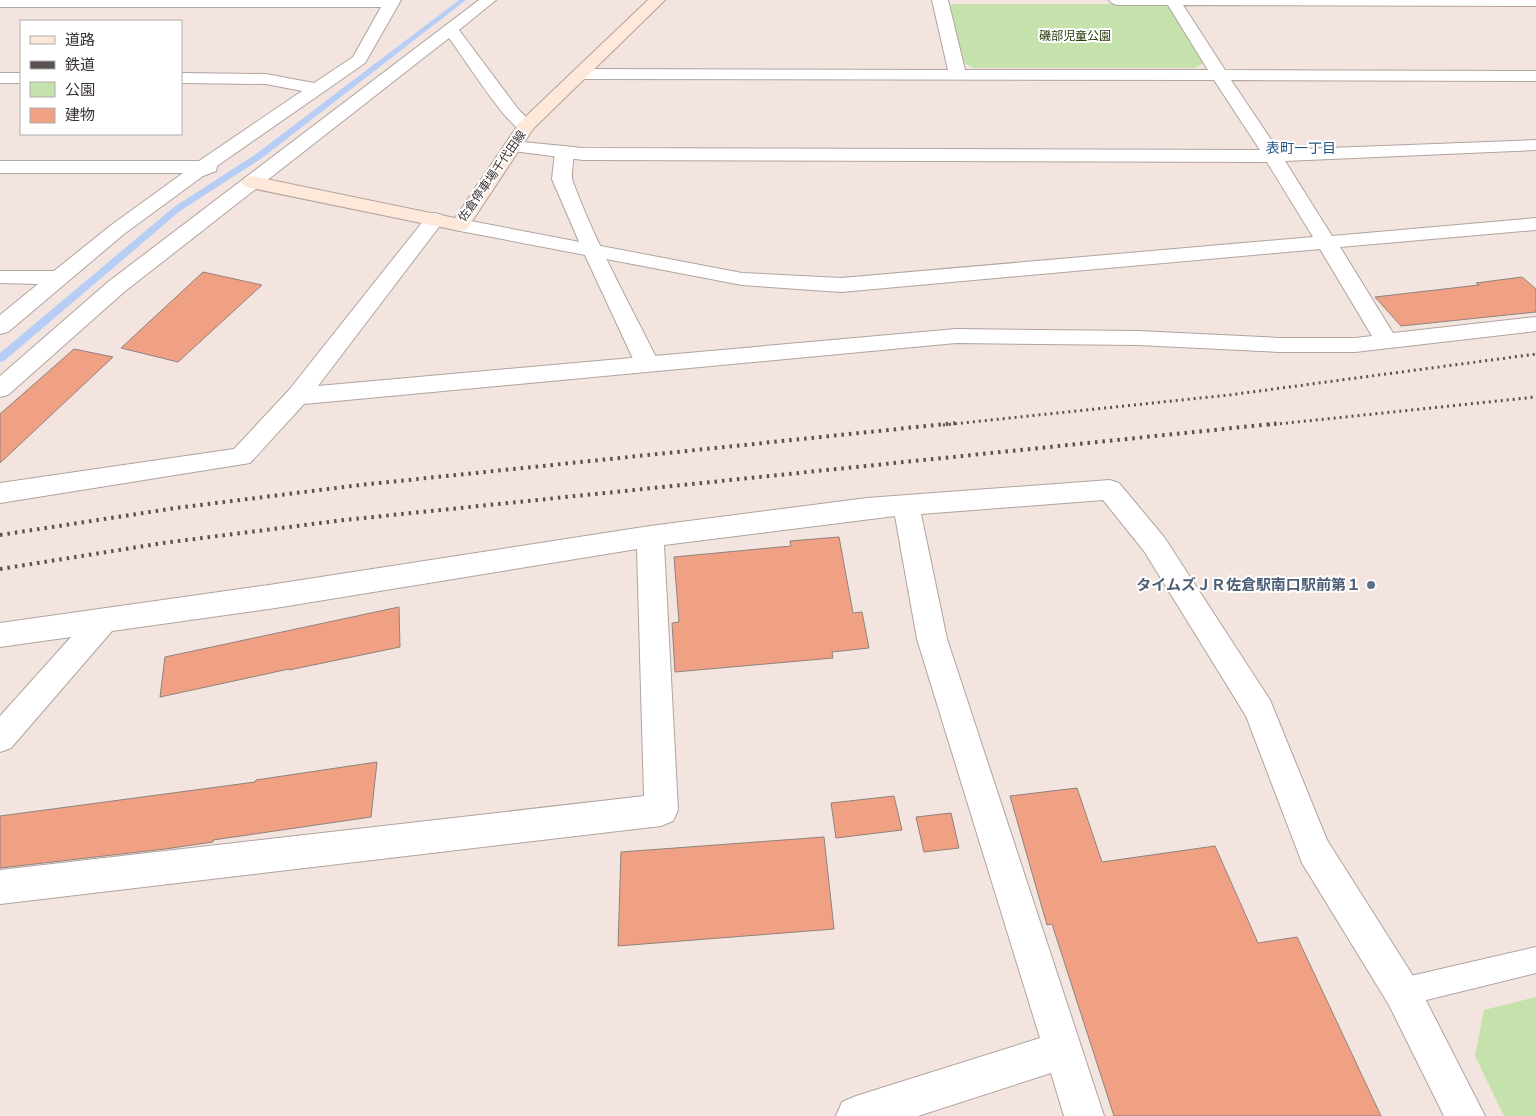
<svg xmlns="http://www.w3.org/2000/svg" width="1536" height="1116" font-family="Rubik,'Noto Sans JP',sans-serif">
  <rect width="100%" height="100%" fill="#f3e4df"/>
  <!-- green -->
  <path fill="#c6e2ac" d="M953 4H1159L1170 8 1204 63 1195 68H973L959 60 946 10Z
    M1536 997V1116H1504L1475 1056 1484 1010Z"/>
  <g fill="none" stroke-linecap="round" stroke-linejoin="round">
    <!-- stream -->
    <path fill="#b6cef6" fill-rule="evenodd" d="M459 0H466L262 158 180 211 4 361 0 362V353L174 207 256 154Z"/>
  </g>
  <!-- building -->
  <path fill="#f0a184" stroke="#8f827d" d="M203 272 262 285 178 362 121 348Z
    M1522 277 1536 289V312L1401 326 1375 297 1479 285 1476 283Z
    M74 349 113 357 0 463V414Z
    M839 537 853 613 862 612 869 648 832 652 833 658 675 672 672 623 679 622 674 557 791 546 790 541Z
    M399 607 400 647 289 670V669L160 697 165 657Z
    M377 762 371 817 213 840V842L165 849 0 868V816L255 782 256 780Z
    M1077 788 1102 862 1215 846 1258 943 1297 937 1381 1116H1114L1052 924 1047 925 1010 796Z
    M894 796 902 830 836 838 831 803Z
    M951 813 959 848 924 852 916 817Z
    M824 837 834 929 618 946 621 852Z"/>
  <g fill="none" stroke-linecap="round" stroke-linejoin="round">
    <!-- service casing -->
    <g stroke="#b1a39e" stroke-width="2">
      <path id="service" d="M1536 947V973L1402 1006 1392 1002 1388 992 1392 982 1402 978Z"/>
    </g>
    <!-- minor casing -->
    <g stroke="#b1a39e" stroke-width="2">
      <path id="minor" d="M0 0H401L365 63 217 166 216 171 203 176 124 234 8 332 0 334V315L38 284 0 283V271H54L110 226 183 173H0V161H199L302 91 266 84 181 83V73L266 74 314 83 353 57 381 7H0Z
        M479 0H496L459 30 518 109 535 126 532 130C528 131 525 132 521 130 505 123 462 55 449 38L124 292 8 395 0 397V376L108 282Z
        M932 0H948L965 70H1208L1168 5H1117L1112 3 1109 0H1536V6L1183 5 1225 70 1536 71V81L1231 80 1278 150 1536 140V150L1285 161 1332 236 1536 218V230L1340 247 1393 333 1536 317V331L1355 352H1280L1138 345 956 343 304 404 250 463 0 503V483L234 449 289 390 428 215 435 213 442 215 445 219 318 386 956 329 1138 331 1280 338H1355L1372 336 1320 249 841 292 742 285 460 231 453 229 450 225 453 221 460 219 742 273 841 278 1313 237 1267 162 583 160 513 151 507 150 504 146 507 142 513 141 583 148 1260 150 1214 80 581 79 575 78 573 74 575 70 581 69 948 70Z
        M0 73H21V83H0Z
        M1110 480 1119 483 1164 537 1270 700 1327 840 1415 979 1485 1116H1444L1389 1005 1302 863 1246 716 1144 551 1103 500 921 514 947 639 1104 1116H1064L1051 1073 918 1116H836L842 1102 856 1096 1040 1038 917 639 895 516 664 545 678 810 673 821 661 826 0 904V870L644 796 637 549 269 609 112 631 11 748 0 752V716L71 637 0 647V623L269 585 650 526 867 498Z"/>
    </g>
    <!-- tertiary casing -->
    <g stroke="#b1a39e" stroke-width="2">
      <path id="tertiary" d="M564 146 571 148C577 158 569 171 573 182 596 244 629 303 659 363L655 368 647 371 639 368 635 363 583 251 552 179 555 152 557 148Z"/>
    </g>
    <!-- secondary casing -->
    <g stroke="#b1a39e" stroke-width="2">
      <path id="secondary" d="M648 0H665L533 129 467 229 460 231 251 188 244 186 241 182 244 178 251 176 455 218 520 122Z"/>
    </g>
    <!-- service -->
    <use href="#service" fill="#fff" fill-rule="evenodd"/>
    <!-- minor -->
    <use href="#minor" fill="#fff" fill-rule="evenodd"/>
    <!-- tertiary -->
    <use href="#tertiary" fill="#fff" fill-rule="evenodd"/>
    <!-- secondary -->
    <use href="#secondary" fill="#fee8da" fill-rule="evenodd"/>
    <!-- rail-far1 -->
    <path stroke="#5a5350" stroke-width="3" stroke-dasharray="2 4" stroke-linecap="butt" d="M943 425 1229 395 1536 354
      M1268 425 1536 397"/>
    <!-- rail -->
    <path stroke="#5a5350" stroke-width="4" stroke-dasharray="2.5 5" stroke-linecap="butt" d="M0 535 176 508 360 485 955 423
      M0 569 163 543 344 520 1281 423"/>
  </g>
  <!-- markers -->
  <circle fill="#5c6f8a" stroke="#fff" stroke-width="2" cx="1371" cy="585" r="5"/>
  <g text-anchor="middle" stroke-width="4" stroke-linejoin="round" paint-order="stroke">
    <!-- far-park labels -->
    <g font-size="12" fill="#273d0a" stroke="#fff">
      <text x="1075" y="40">磯部児童公園</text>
    </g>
    <!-- far-street labels -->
    <g font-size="12" fill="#383230" stroke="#fff">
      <text transform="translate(492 176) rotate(-55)" y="4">佐倉停車場千代田線</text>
    </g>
    <!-- far-neighbourhood labels -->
    <g font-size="14" fill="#235689" stroke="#fff">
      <text x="1301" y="153">表町一丁目</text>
    </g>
    <!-- service labels -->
    <g font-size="15" font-weight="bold" fill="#4e5e75" stroke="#fff" text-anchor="end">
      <text x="1361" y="590">タイムズＪＲ佐倉駅南口駅前第１</text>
    </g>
  </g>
  <!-- legend -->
  <rect x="20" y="20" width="162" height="115" fill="#ffffff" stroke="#afadac"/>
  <rect x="30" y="36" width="25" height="8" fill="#fee8da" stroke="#afadac"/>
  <text x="65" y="45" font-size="15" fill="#383230">道路</text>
  <rect x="30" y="61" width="25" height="8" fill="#5a5350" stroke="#afadac"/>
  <text x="65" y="70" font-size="15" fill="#383230">鉄道</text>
  <rect x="30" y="82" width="25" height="15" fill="#c6e2ac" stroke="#afadac"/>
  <text x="65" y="95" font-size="15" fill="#383230">公園</text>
  <rect x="30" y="108" width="25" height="15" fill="#f0a184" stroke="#afadac"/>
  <text x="65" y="120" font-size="15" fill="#383230">建物</text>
</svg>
